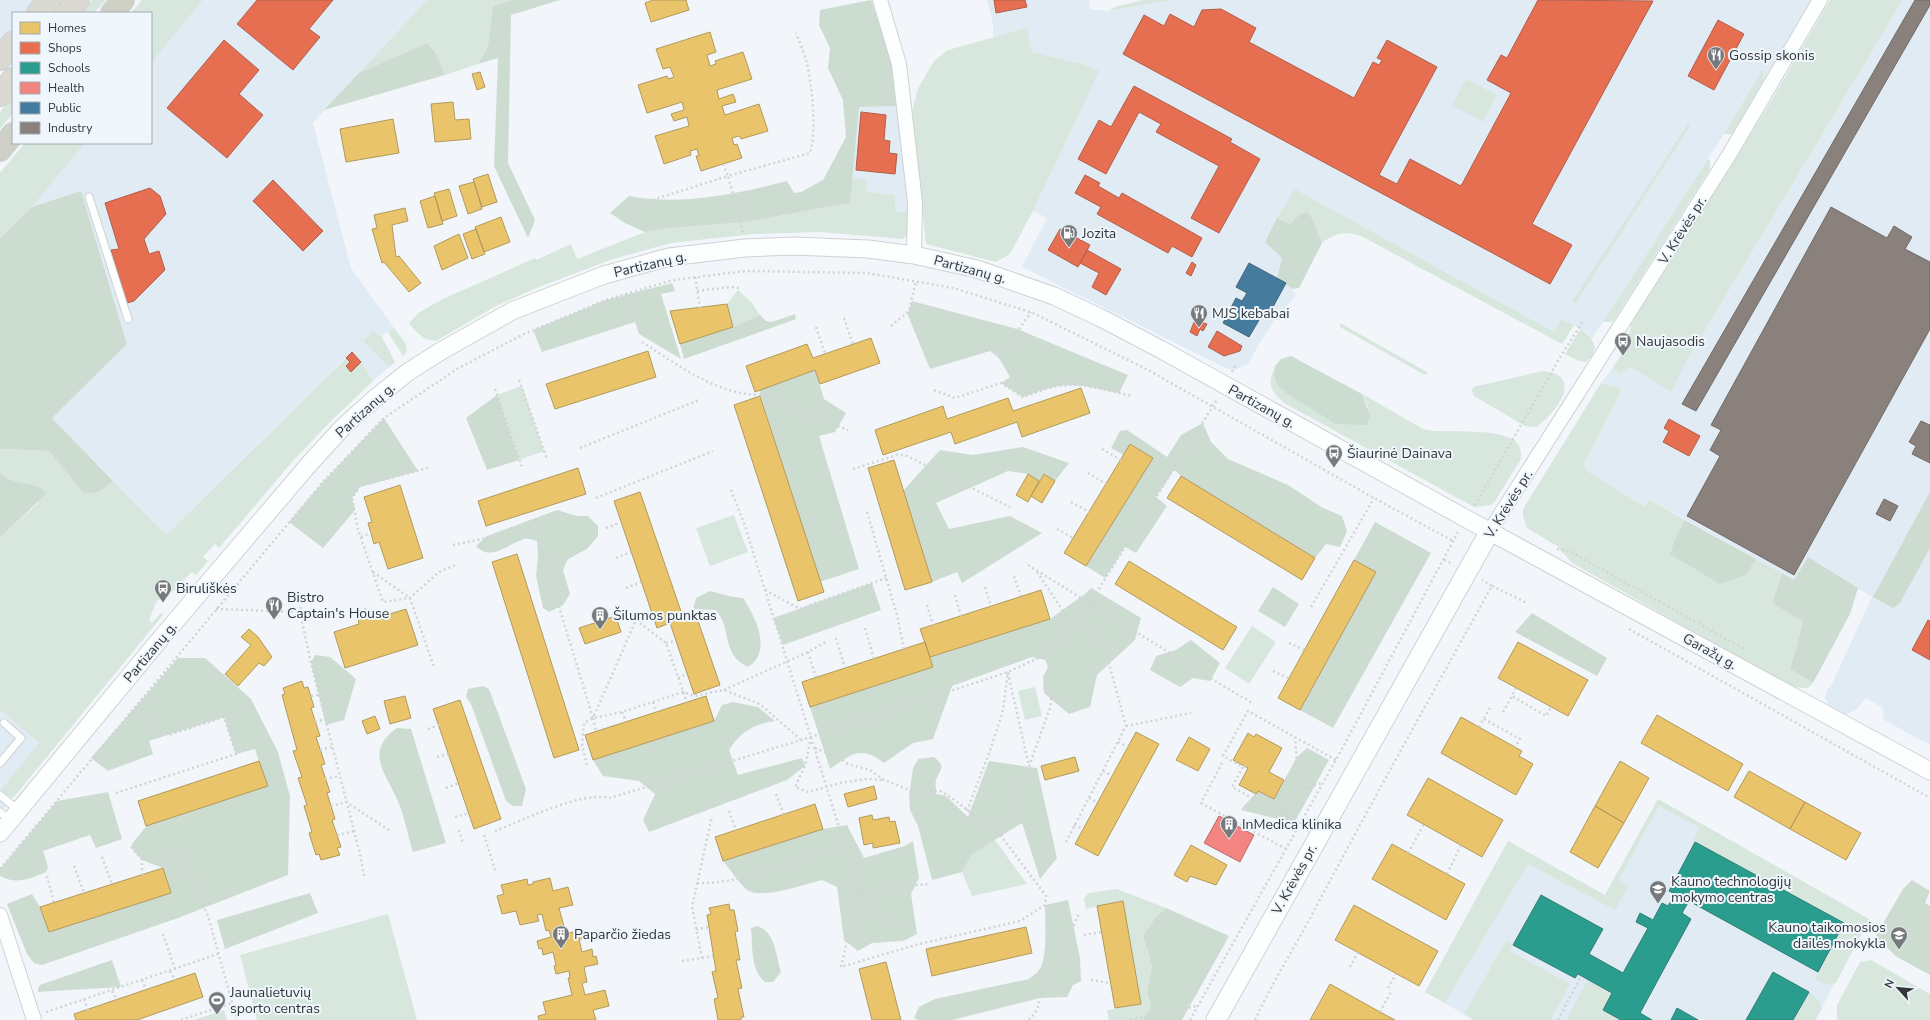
<svg xmlns="http://www.w3.org/2000/svg" width="1930" height="1020" font-family="'Nunito Sans',sans-serif">
  <rect width="100%" height="100%" fill="#f2f6fa"/>
  <!-- built -->
  <path fill="#e1ebf4" d="M0 0H55L44 13H13V50L0 66Z
    M203 0H427L313 123 351 268 394 328 379 337 364 341 389 367 373 381 362 363 351 372 346 366 345 358 166 535 52 418 127 344 81 192 32 207 85 143H151V63Z
    M987 0H1092L1089 1 1090 9 1108 11 1171 0H1811L1732 134H1724L1592 339 1588 333 1561 319 1554 332 1295 189 1265 241 1282 258 1278 278 1288 284 1296 295 1273 323 1256 349 1249 364 1234 370 1226 368 1022 267 1047 218 1033 211 1098 71 1083 64 1032 52 1027 29 993 38V24Z
    M1903 0H1930V745L1886 721 1883 718V708L1866 698 1856 710 1847 714H1842L1830 707 1825 698 1828 688H1830L1872 597 1808 557 1794 580 1649 499 1645 507 1586 470 1584 463 1621 392 1604 383H1601L1612 369 1619 374 1631 367 1671 391 1686 362Z
    M899 106 909 212 895 211V195L866 192V180L852 178 859 107Z
    M0 710 49 751 0 813Z
    M1658 799 1869 919 1815 1020H1474L1425 992 1508 841 1605 895Z"/>
  <!-- green -->
  <path fill="#d7e7dd" d="M92 0H106L94 13H82Z
    M142 0H203L151 63V13H131Z
    M427 0H512L493 6 488 46 478 64 445 75 436 53 427 43 359 73Z
    M1144 0H1171L1108 11 1117 6Z
    M1830 0H1903L1686 362 1671 392 1631 367 1619 374 1612 369 1627 346 1631 324 1770 103Z
    M1027 28 1032 52 1083 64 1099 71 1033 211 1010 254 996 262 926 244 912 112 918 88 934 61 948 50Z
    M1763 69V81L1732 134H1724Z
    M1466 79 1497 95 1483 122 1452 105Z
    M13 96V113L0 129V112Z
    M1688 124 1690 126 1576 303H1573V300Z
    M25 143H85L32 207 0 238V173Z
    M1708 159 1710 161V169L1614 320 1611 322H1603Z
    M852 178 867 180 866 192 895 195V211L909 212 911 232 903 239 820 232 753 234 671 243 613 259 539 287 496 306 436 341C422 340 417 333 409 323L418 313 443 299 535 258 536 260 571 244 577 259 645 232 671 228 746 222 850 203Z
    M1295 189 1554 332 1561 319 1574 325 1562 344 1361 236C1345 231 1335 233 1322 243L1313 220 1299 215 1290 224 1277 218Z
    M738 290 751 302 760 315 733 327 727 304Z
    M1340 323 1427 372 1428 375 1423 374 1340 327Z
    M394 328 406 344 407 352 403 356 388 332Z
    M1580 329C1589 334 1592 338 1595 348L1592 356 1586 362 1579 361 1565 354Z
    M373 331 379 336 381 335 395 362 389 367 363 341Z
    M346 358 350 362 346 366 351 372 361 362 373 381 329 423 292 462 219 548 215 544 203 557 208 561 196 575 191 572 178 588 164 595 156 602 149 621 152 623 161 613 163 615 14 797 6 795 0 791 39 743 0 710V538L38 503 37 486C23 485 9 483 0 472V449L49 451 84 494 99 492 113 481 166 535Z
    M1275 366 1274 374 1369 409 1362 394 1423 429 1433 431C1451 432 1507 428 1518 444 1521 449 1521 454 1521 459L1495 501 1491 505 1474 507 1284 403C1269 389 1268 384 1275 366Z
    M1543 371C1586 374 1555 415 1536 427L1525 426 1474 396 1472 391 1473 387Z
    M1601 383 1620 388 1621 392 1584 463 1586 470 1645 507 1649 499 1685 520 1677 534 1746 575 1756 559 1782 573 1772 603 1803 622 1790 669 1813 683 1808 688H1801L1789 685 1572 563 1557 546 1527 528 1523 516V509Z
    M522 386 544 451 519 460 497 395Z
    M734 515 748 552 710 566 696 528Z
    M1252 626 1276 642 1249 684 1225 668Z
    M1035 687 1042 716 1025 720 1018 691Z
    M1658 799 1869 919 1836 983 1825 984 1815 979 1844 923 1693 841 1700 828 1659 806 1619 880 1629 886 1615 910 1530 865 1527 866 1445 1003 1425 992 1508 841 1605 895Z
    M995 840 1027 884 972 896 962 872 970 855Z
    M1117 889 1166 908 1155 918 1143 936 1152 966 1147 991 1151 1006 1143 1020H1109L1107 1010 1140 1004 1122 901 1086 909 1084 899 1088 893Z
    M388 914 417 1020H257L240 955Z
    M1506 941 1513 945 1510 951 1570 984 1550 1020H1474L1464 1014Z
    M1871 960 1930 994V1020H1837V1005L1860 962Z
    M1588 980 1612 993 1603 1010 1621 1020H1566Z
    M1809 992 1819 1001 1822 1009 1815 1020H1793Z
    M224 1010 227 1020H194Z"/>
  <!-- forest -->
  <path fill="#ccdcd1" d="M512 0H560L511 15 508 163 535 220 528 238 494 166 498 58 478 64 488 46 493 6Z
    M871 0 891 58 899 106 859 107 850 203 746 222 671 228 645 232 625 223 610 213 629 196C681 206 736 194 787 181L794 193 801 192 823 180 846 137 843 100 828 68 830 48 819 25 820 10Z
    M427 43 436 53 445 75 324 110 359 73Z
    M81 191 127 344 52 418 113 481 99 492 84 494 49 451 0 449V238L32 207Z
    M1307 212 1313 220 1322 243 1299 288 1293 289 1277 278 1282 258 1265 242 1277 218 1290 224 1299 215Z
    M672 283 675 291 661 294 681 359 639 334 635 322 542 352 533 330 606 300Z
    M912 301 1017 329 1128 375 1119 393C1103 390 1086 385 1069 385 1053 385 1038 392 1023 397L1001 383 1010 377 999 358 990 351 930 369 907 313 909 311Z
    M795 314 796 319 684 359 680 344 733 327 760 315 766 321 772 322Z
    M1291 356 1362 394 1370 415 1367 425 1336 424 1289 395 1277 385 1274 374 1275 366 1281 359Z
    M815 370 824 399 846 413 835 432 819 436 859 569 820 582 759 390Z
    M497 395 519 460 487 470 466 418Z
    M384 418 418 471 360 487 352 498 355 510 323 548 289 522 322 483Z
    M1203 423 1211 442 1228 459 1288 485 1323 508 1342 516 1347 531 1340 547 1326 544 1315 558 1181 476 1174 470 1156 497 1167 506 1136 553 1125 547 1105 578 1086 566 1153 458 1131 444 1124 455 1111 448 1120 431 1127 430 1167 457 1181 435Z
    M1023 447 1069 463 1055 481 1044 474 1039 481 1028 474 1008 471 936 503 949 529 1010 516 1042 533 962 583 957 572 932 582 903 491 940 450 973 455Z
    M0 472C10 484 23 482 36 486 40 487 44 491 47 493L0 538Z
    M1930 492V548L1900 603 1893 608 1873 597Z
    M557 510 577 516H588L598 526V536L587 549 568 559 563 570 570 594 563 605 549 612 543 608 536 576 538 555 537 541C533 540 528 538 524 539 508 544 491 562 476 546L487 536Z
    M1685 520 1756 559 1746 575 1720 584 1670 554 1677 534Z
    M1375 522 1431 553 1333 728 1300 710 1376 572 1354 560Z
    M1808 557 1858 588 1850 614 1813 683 1790 669 1803 622 1772 603 1782 573 1794 580Z
    M872 583 881 610 783 645 773 618Z
    M1273 587 1299 604 1285 627 1258 611Z
    M1091 588 1141 618 1135 640 1097 675 1090 707 1069 714 1044 693 1043 677 1048 667 1045 660 1032 657 952 686 933 739 913 743 884 763C861 745 851 754 830 769L810 707 932 667 930 657 1050 619 1085 594Z
    M710 591 733 597 743 598C755 616 773 651 748 667 719 653 733 626 715 610L693 609 696 598Z
    M1532 613 1607 658 1597 676 1515 632Z
    M1191 640 1220 663 1210 681 1193 678 1180 687 1150 670 1156 656 1176 650Z
    M315 655 330 657 356 679 344 720 326 725 311 663Z
    M178 658H205L251 699 278 752 290 796 288 875 178 918 42 965 34 963 27 954 7 904 32 894 40 907 49 932 170 893 163 868 142 860 131 847C133 840 142 833 146 826L267 786 255 749 236 754 224 717 149 741 153 754 108 771 91 758Z
    M483 686 489 689 526 789 522 806H513L506 801 471 704 466 697 468 689Z
    M733 702 758 707 775 721C754 724 740 732 729 750L738 775 802 758 805 766 787 780 649 832 643 820 655 794 639 781 603 776 593 760 714 721 722 705Z
    M397 728 411 729 446 843 413 852C408 836 405 819 399 804 388 775 362 753 397 728Z
    M1307 748 1329 760 1293 825 1283 820 1241 810 1242 808 1258 791 1274 799 1297 757Z
    M934 757C947 768 940 768 936 780 935 784 936 790 936 794L946 796 968 817 989 761 1037 768 1057 858 1040 879 1022 823 971 855 962 872 932 880 918 826 910 810 909 797 913 768 918 759Z
    M108 792 122 839 96 848 90 835 43 851 48 867 46 872C29 879 17 885 0 876V869L57 801Z
    M847 825 864 858 905 846 913 841 919 878 911 894 917 934 903 941 872 943 858 951 844 940 837 887 822 880C806 884 761 900 747 890 738 882 731 870 723 861L823 829Z
    M1912 880 1930 891 1925 903 1930 906V975L1897 957 1875 937 1903 889Z
    M310 893 318 913 225 949 217 920Z
    M1068 900 1080 958 1081 981 1073 985 1067 997 1040 998 952 1020H919L914 1018 919 1007 935 999 1029 979C1032 976 1036 974 1039 970 1048 958 1045 920 1045 905Z
    M1166 908 1229 936 1182 1020H1143L1151 1006 1147 991 1152 966 1143 936 1155 918Z
    M757 926C775 931 776 956 781 972L773 982H765C750 970 753 946 751 928Z
    M112 960 121 987 38 992V988L40 985Z"/>
  <!-- homes -->
  <path fill="#e9c46a" stroke="#b29a5c" d="M653 0H686L689 10 651 22 645 3Z
    M710 32 716 52 707 55 710 66 716 64 715 61 743 52 752 79 717 90 719 99 733 94 736 102 722 106 725 115 759 104 768 131 741 139 739 136 732 138 734 145 737 144 742 158 701 171 696 156H699L697 149 690 151 691 155 664 164 655 136 689 126 687 117 674 121 671 114 684 110 682 102 647 113 638 85 667 76 668 79 674 77 670 67 663 69 656 49Z
    M480 72 485 87 477 90 472 74Z
    M453 102 455 120 469 119 471 139 435 142 431 104Z
    M393 119 399 153 346 162 340 129Z
    M488 174 497 202 482 207 473 179Z
    M474 182 482 209 468 214 459 186Z
    M449 189 457 216 442 221 434 193Z
    M435 196 443 224 428 228 420 201Z
    M405 208 408 221 392 225 396 257 399 256 421 283 409 292 384 262 382 263 372 229 377 228 374 215Z
    M501 217 510 242 484 252 475 227Z
    M476 229 485 254 472 259 463 234Z
    M459 234 468 258 442 270 434 246Z
    M727 304 733 327 680 344 670 311Z
    M871 338 880 363 820 384 815 370 755 392 746 366 807 344 813 358Z
    M648 351 656 377 555 409 546 384Z
    M1081 388 1090 413 1022 437 1017 422 955 444 951 432 883 455 875 430 943 406 947 419 1008 398 1013 411Z
    M760 396 824 592 798 601 734 405Z
    M1130 444 1153 458 1086 566 1064 553Z
    M894 460 932 582 905 590 868 468Z
    M578 468 586 494 486 526 478 501Z
    M1028 474 1039 481 1028 502 1016 495Z
    M1044 474 1055 481 1042 503 1031 496Z
    M1181 476 1315 558 1302 580 1167 498Z
    M400 485 423 558 388 569 379 542 374 544 368 523 372 522 364 497Z
    M640 492 684 620 696 615 720 685 694 694 670 623 657 628 614 501Z
    M517 554 579 750 554 758 492 562Z
    M1354 560 1376 572 1300 710 1278 698Z
    M1129 561 1237 627 1223 650 1115 584Z
    M1041 590 1050 619 930 657 920 629Z
    M406 609 418 645 345 668 334 632 359 624 358 619 379 613 380 617Z
    M616 616 621 632 585 644 579 628Z
    M249 629 258 637 272 657 264 666 259 663 238 686 225 674 251 645 241 637Z
    M925 642 933 667 810 707 802 682Z
    M1518 642 1588 680 1568 716 1498 678Z
    M302 681 304 688 308 687 314 707 311 708 320 736 316 737 325 764 321 765 330 792 327 793 335 819 332 820 341 847 337 848 340 855 321 860 319 854 316 855 309 833 312 832 304 806 307 805 298 778 302 777 293 751 297 750 282 695 285 694 283 688Z
    M405 696 411 718 390 724 384 701Z
    M706 696 714 721 593 760 585 735Z
    M460 700 501 819 474 829 433 709Z
    M1657 715 1743 764 1728 791 1641 743Z
    M375 716 380 729 367 734 362 721Z
    M1461 717 1522 751 1519 756 1533 764 1516 795 1441 753Z
    M1136 732 1159 744 1098 856 1075 844Z
    M1248 733 1254 737 1256 734 1282 748 1269 772 1284 780 1274 799 1258 791 1256 794 1239 785 1248 768 1233 760Z
    M1189 737 1210 749 1198 771 1176 760Z
    M1075 757 1079 771 1045 780 1041 766Z
    M259 761 268 786 146 826 138 801Z
    M1620 761 1649 778 1624 823 1595 806Z
    M1749 771 1805 802 1790 829 1734 797Z
    M1428 778 1503 820 1482 857 1407 815Z
    M874 786 877 799 848 807 844 794Z
    M1805 802 1861 833 1846 860 1790 829Z
    M815 804 823 829 723 861 715 837Z
    M1595 806 1624 823 1598 868 1570 852Z
    M872 815 873 820 889 817 890 822 895 821 900 843 873 848V843L864 845 859 818Z
    M1392 844 1465 884 1446 920 1372 879Z
    M1191 845 1227 865 1216 885 1190 876 1187 882 1174 875Z
    M163 868 171 893 49 932 40 907Z
    M550 878 553 891 568 887 573 905 559 908 566 934 580 930 582 939H579L582 952 592 949 593 957 596 956 598 964 584 967 587 982 582 983 585 995 605 990 609 1006 593 1010 596 1020H539L538 1016 546 1014 543 1002 572 995 568 978H570L569 971 556 974 554 966 556 965 553 952 543 955 542 948 539 949 537 941 551 937 549 930 546 931 542 914 537 915 539 921 520 925 516 911 502 914 497 896 504 894 501 885 527 879 528 885 533 884V882Z
    M1123 901 1141 1004 1115 1008 1097 906Z
    M729 904 730 910H734L738 931 735 932 740 960H736L742 988 738 989 744 1017H741V1020H718L714 999 718 998 712 972 716 971 707 915 711 914 709 908Z
    M1354 905 1438 951 1419 986 1335 940Z
    M1026 927 1032 953 932 976 926 949Z
    M886 962 901 1020H872L859 969Z
    M195 973 203 997 137 1020H76L74 1014Z
    M1330 984 1380 1012 1395 1020H1310Z"/>
  <!-- shops -->
  <path fill="#e76f51" stroke="#b15e4a" d="M257 0H333L309 29 320 37 293 70 237 24Z
    M994 0H1025L1027 7 996 13Z
    M1538 0 1653 1 1532 224 1572 245 1550 284 1123 54 1144 15 1164 26 1170 14 1194 27 1202 10 1221 9 1256 28 1249 42 1354 98 1373 62 1379 65 1382 60 1377 58 1387 40 1437 67 1379 175 1397 184 1410 159 1461 186 1511 93 1487 80 1501 55 1507 58Z
    M1718 20 1744 34 1714 90 1688 76Z
    M224 40 259 70 239 94 263 115 227 158 167 108Z
    M1134 86 1232 139 1230 142 1260 159 1219 233 1191 218 1219 166 1156 132 1161 124 1139 112 1106 174 1078 159 1099 120 1111 127Z
    M861 112 886 115 884 140 890 141 889 153 897 154 895 174 856 170Z
    M1085 175 1100 183 1098 186 1119 198 1122 193 1202 238 1192 257 1172 246 1168 253 1097 214 1101 207 1075 193Z
    M273 180 323 231 303 251 253 201Z
    M150 188 160 196 166 214 144 239 149 254 159 251 165 270 134 301 127 303 111 250 119 249 105 203Z
    M1060 229 1090 245 1078 267 1048 250Z
    M1087 250 1121 269 1106 295 1092 287 1099 273 1080 263Z
    M1192 262 1196 265 1191 276 1186 273Z
    M1195 320 1207 324 1203 331 1200 329 1197 336 1190 332Z
    M1217 331 1242 346 1240 351 1224 356 1208 347Z
    M352 352 361 362 351 372 346 366 350 362 346 358Z
    M1669 419 1700 436 1689 456 1663 442 1669 431 1664 428Z
    M1928 620 1930 621V660L1912 650Z"/>
  <!-- schools -->
  <path fill="#2a9d8f" stroke="#2d7e76" d="M1695 842 1844 923 1818 972 1689 901 1682 913 1691 919 1640 1013 1652 1020H1621L1603 1010 1612 993 1578 974 1575 978 1513 945 1541 895 1603 929 1589 954 1623 973 1648 928 1636 922 1640 913 1653 920 1662 903 1668 906 1675 894 1669 891Z
    M1773 972 1809 992 1793 1020H1746Z
    M1677 1008 1698 1020H1671Z"/>
  <!-- health -->
  <path fill="#f28482" stroke="#b96d6c" d="M1219 816 1254 835 1240 862 1204 843Z"/>
  <!-- public -->
  <path fill="#457b9d" stroke="#40677f" d="M1249 263 1286 283 1267 318 1262 315 1249 337 1223 323 1236 298 1242 301 1247 293 1236 287Z"/>
  <!-- industry -->
  <path fill="#8a817c" stroke="#706b68" d="M1915 0H1930V5L1696 411 1682 404Z
    M1831 207 1887 238 1894 226 1912 237 1905 249 1930 262V329L1794 575 1687 516 1720 456 1710 450 1721 430 1711 425Z
    M1921 421 1930 425V463L1912 454 1916 446 1909 442Z
    M1884 499 1898 506 1890 521 1876 514Z"/>
  <g fill="none" stroke-linecap="round" stroke-linejoin="round">
    <!-- service casing -->
    <g stroke="#ced1d4" stroke-width="9">
      <path id="service" d="M89 197 128 319
        M0 763 21 738 4 723
        M0 795 19 811
        M0 812 10 821"/>
    </g>
    <!-- minor casing -->
    <g stroke="#ced1d4" stroke-width="16">
      <path id="minor" d="M880 0 899 64 915 202 914 255
        M1490 531 1729 155 1820 0
        M0 915 34 1020"/>
    </g>
    <!-- tertiary casing -->
    <g stroke="#ced1d4" stroke-width="19">
      <path id="tertiary" d="M0 833 156 644 311 462 343 427 373 400 408 372 441 351 512 311 604 275 669 257 745 248 794 246 868 249 914 255 977 269 1054 296 1101 318 1160 349 1465 518 1930 771"/>
    </g>
    <!-- secondary casing -->
    <g stroke="#ced1d4" stroke-width="21">
      <path id="secondary" d="M1216 1020 1490 531"/>
    </g>
    <!-- trunk casing -->
    <g stroke="#cdd0d2" stroke-width="24">
      <path id="trunk" d="M38 13 49 0
        M67 13 78 0
        M0 59 13 43
        M0 95 13 79"/>
    </g>
    <!-- motorway casing -->
    <g stroke="#cdd0d2" stroke-width="24">
      <path id="motorway" d="M112 13 123 0
        M0 150 13 134"/>
    </g>
    <!-- path -->
    <path stroke="#d1d3d5" stroke-width="2.5" stroke-dasharray="2 3" stroke-linecap="butt" d="M723 164 728 176 810 153C817 132 812 86 807 63 804 53 800 43 796 33
      M624 209 728 176 743 233
      M695 277 700 308
      M697 291 731 287 739 288
      M626 294 635 322
      M844 318 853 344
      M891 326 909 311 916 281
      M816 327 825 354
      M642 342C678 365 718 396 763 395L848 430
      M999 358 1031 312
      M1232 372 1235 365
      M519 380 547 459
      M495 389 522 467
      M934 390 955 398 1001 383 1023 397C1037 392 1053 385 1068 385 1090 384 1112 392 1133 396
      M580 448 699 400
      M1102 449 1121 460
      M428 468 360 486 352 498 358 530 383 602 410 598 439 572 458 564
      M853 469 897 455H905L1010 507
      M1088 473 1106 484
      M731 490 744 523 859 891C875 916 885 926 916 925
      M596 498 713 451
      M1071 502 1089 512
      M1475 505 1559 359 1583 321
      M867 512 897 615 904 649
      M606 528 621 522
      M1057 529 1073 538
      M361 537 371 533
      M453 545 535 528 593 718 636 620 652 612
      M1557 549 1569 551 1746 650
      M616 558 631 552
      M1444 560 1453 564
      M1028 565 1215 681 1254 704
      M373 572 410 598 434 667
      M1037 572 1073 626
      M1014 576 1021 596
      M1492 586 1527 603
      M985 587 991 606
      M626 588 641 582
      M765 590 800 609 886 578
      M955 595 961 616
      M302 602 300 612 311 663 360 854 364 876
      M927 605 933 625
      M1311 607 1374 498
      M365 608 368 616
      M216 609 300 612
      M636 620 666 643 687 702
      M865 628 874 659
      M1629 629 1930 798
      M836 638 845 668
      M666 643 676 641
      M1289 643 1304 650
      M808 652 816 677
      M1273 671 1288 678
      M1008 673 1029 766
      M678 678 687 674
      M1516 688 1512 696 1546 716 1551 707
      M724 690 808 652 827 641
      M311 696 318 695
      M653 702 656 712
      M622 712 626 721
      M1503 712 1512 696
      M593 718 596 731
      M1484 719 1520 739 1515 747
      M315 722 325 719
      M1126 726 1191 713
      M1479 727 1491 706
      M428 729 439 725
      M811 737 805 766 795 787 808 792 840 783 866 779 883 780
      M1118 742 1128 747
      M815 748 840 758 848 764 870 770 884 780 915 792 940 791 952 798 1001 836 1046 896 1045 905 1020 921 919 944 841 967
      M320 750 332 747
      M437 757 449 754
      M1222 763 1201 803 1286 849
      M587 765 582 745 584 723 593 718 622 712 683 692 694 696 724 690 760 704 800 739
      M1245 766 1243 767 1223 756 1248 711 1336 760
      M1243 767 1232 787 1300 824
      M1103 771 1112 776
      M325 779 339 776
      M446 788 459 783
      M1295 792 1322 783
      M116 793 236 754 224 717 169 735 131 712
      M776 794 784 815
      M1089 798 1097 802
      M331 806 346 802 389 830
      M729 811 736 830
      M967 811 991 748 1003 710 1008 672
      M1282 814 1299 783 1295 738
      M455 817 469 813
      M1074 825 1083 829
      M459 830 463 843
      M495 831C524 820 581 791 610 798L811 737 1008 672 1049 653 1078 621 1090 603 1218 398
      M337 835 354 831
      M484 835 496 873
      M1001 836 1020 792 1050 708 1052 693 1049 653
      M1066 842 1126 726 1102 638 1078 621
      M131 847 142 860 180 855 208 916 237 1020
      M1408 853 1424 824
      M102 857 112 884
      M74 866 84 893
      M0 869 322 483 384 418 457 369 524 334 606 300 673 280 746 271 867 273 953 288 1033 313 1148 370 1374 498 1453 541
      M1447 874 1461 845
      M142 875V860
      M47 876 54 903
      M697 883C746 884 799 860 845 845
      M696 929 710 927
      M163 934 175 969
      M1084 935 1101 932
      M702 958 713 956
      M682 961 702 958 692 907 712 816
      M841 967 859 891 929 884
      M1350 967 1358 952
      M170 971 175 980
      M142 980 146 989
      M1091 980 1110 983
      M1388 988 1396 974
      M112 991 117 1000
      M84 999 88 1010
      M46 1012 218 954
      M1380 1012 1392 990
      M181 1020 232 1003
      M1029 1020 1037 1010 1040 998 1051 978 1079 913
      M1130 1020 1197 1006
      M1190 1020 1342 749 1458 532
      M1255 1020C1273 981 1297 944 1317 905 1374 798 1433 692 1492 586L1482 580
      M1558 1020 1581 976"/>
    <!-- service -->
    <use href="#service" stroke="#fdfefe" stroke-width="7"/>
    <!-- minor -->
    <use href="#minor" stroke="#fdfefe" stroke-width="14"/>
    <!-- tertiary -->
    <use href="#tertiary" stroke="#fdfefe" stroke-width="17"/>
    <!-- secondary -->
    <use href="#secondary" stroke="#fdfefe" stroke-width="19"/>
    <!-- trunk -->
    <use href="#trunk" stroke="#dadad2" stroke-width="22"/>
    <!-- motorway -->
    <use href="#motorway" stroke="#d0d1c6" stroke-width="22"/>
  </g>
  <!-- icons -->
  <defs>
    <g id="restaurant-pin" transform="scale(0.9)"><path d="M0 17L-7.5 6A9.5 9.5 0 1 1 7.5 6Z" fill="#767a7d" stroke="#eff7fd"/><path d="M-5-6h1v4h1v-4h1v4h1v-4h1v5L-1.5 .5V6h-2V.5L-5-1ZM5-6V6H3V1.5H1.5Q1.5-4 5-6Z" fill="#fff"/></g>
    <g id="fuel-pin" transform="scale(0.9)"><path d="M0 17L-7.5 6A9.5 9.5 0 1 1 7.5 6Z" fill="#767a7d" stroke="#eff7fd"/><path d="M-5.5-6h7V0h2V4h1.3V-2.5L3-4.5l.8-.8L6-3V5H2.5V1h-1V6h-7ZM-4.2-4.7v3.2H.2V-4.7Z" fill="#fff"/></g>
    <g id="bus-pin" transform="scale(0.9)"><path d="M0 17L-7.5 6A9.5 9.5 0 1 1 7.5 6Z" fill="#767a7d" stroke="#eff7fd"/><path d="M-5-6H5V4H4V6H2V4H-2V6H-4V4H-5ZM-3.5-4V0h7V-4ZM-3.5 1.2v1.5H-2V1.2ZM2 1.2v1.5H3.5V1.2Z" fill="#fff"/></g>
    <g id="building-pin" transform="scale(0.9)"><path d="M0 17L-7.5 6A9.5 9.5 0 1 1 7.5 6Z" fill="#767a7d" stroke="#eff7fd"/><path d="M-4-6H4V6H1V3H-1V6H-4ZM-2.5-4.3h1.7v1.8h-1.7ZM.8-4.3h1.7v1.8H.8ZM-2.5-1h1.7V.8h-1.7ZM.8-1h1.7V.8H.8Z" fill="#fff"/></g>
    <g id="university-pin" transform="scale(0.9)"><path d="M0 17L-7.5 6A9.5 9.5 0 1 1 7.5 6Z" fill="#767a7d" stroke="#eff7fd"/><path d="M0-5L7-2L0 1L-7-2ZM-4 1L0 2.5L4 1V4Q0 6-4 4Z" fill="#fff"/></g>
    <g id="stadium-pin" transform="scale(0.9)"><path d="M0 17L-7.5 6A9.5 9.5 0 1 1 7.5 6Z" fill="#767a7d" stroke="#eff7fd"/><path d="M0-5a6.5 5 0 1 0 0 10a6.5 5 0 1 0 0-10ZM-3.5-1.8h7v3.6h-7Z" fill="#fff"/></g>
  </defs>
  <g fill-rule="evenodd">
    <use href="#restaurant-pin" x="1716" y="55"/>
    <use href="#fuel-pin" x="1069" y="233"/>
    <use href="#restaurant-pin" x="1199" y="313"/>
    <use href="#bus-pin" x="1623" y="341"/>
    <use href="#bus-pin" x="1334" y="453"/>
    <use href="#bus-pin" x="163" y="588"/>
    <use href="#restaurant-pin" x="274" y="605"/>
    <use href="#building-pin" x="600" y="615"/>
    <use href="#building-pin" x="1229" y="824"/>
    <use href="#university-pin" x="1658" y="889"/>
    <use href="#building-pin" x="561" y="934"/>
    <use href="#university-pin" x="1899" y="935"/>
    <use href="#stadium-pin" x="217" y="1000"/>
  </g>
  <g text-anchor="middle" stroke-width="4" stroke-linejoin="round" paint-order="stroke">
    <!-- poi labels -->
    <g font-size="14" fill="#33373a" stroke="#eff7fd" text-anchor="start">
      <text x="1729" y="60">Gossip skonis</text>
      <text x="1082" y="238">Jozita</text>
      <text x="1212" y="318">MJS kebabai</text>
      <text x="1636" y="346">Naujasodis</text>
      <text x="1347" y="458">Šiaurinė Dainava</text>
      <text x="176" y="593">Biruliškės</text>
      <text x="287" y="602">Bistro<tspan x="287" dy="16">Captain's House</tspan></text>
      <text x="613" y="620">Šilumos punktas</text>
      <text x="1242" y="829">InMedica klinika</text>
      <text x="1671" y="886">Kauno technologijų<tspan x="1671" dy="16">mokymo centras</tspan></text>
      <text x="1886" y="932" text-anchor="end">Kauno taikomosios<tspan x="1886" dy="16">dailės mokykla</tspan></text>
      <text x="574" y="939">Paparčio žiedas</text>
      <text x="230" y="997">Jaunalietuvių<tspan x="230" dy="16">sporto centras</tspan></text>
    </g>
    <!-- street labels -->
    <g font-size="14" fill="#33373a" stroke="#eff7fd">
      <text transform="translate(1682 230) rotate(-58)" y="5">V. Krėvės pr.</text>
      <text transform="translate(650 264) rotate(-13)" y="5">Partizanų g.</text>
      <text transform="translate(970 269) rotate(15)" y="5">Partizanų g.</text>
      <text transform="translate(1262 406) rotate(29)" y="5">Partizanų g.</text>
      <text transform="translate(365 410) rotate(-42)" y="5">Partizanų g.</text>
      <text transform="translate(1508 504) rotate(-58)" y="5">V. Krėvės pr.</text>
      <text transform="translate(1710 651) rotate(29)" y="5">Garažų g.</text>
      <text transform="translate(150 652) rotate(-50)" y="5">Partizanų g.</text>
      <text transform="translate(1294 879) rotate(-61)" y="5">V. Krėvės pr.</text>
    </g>
  </g>
  <!-- legend -->
  <rect x="12" y="12" width="140" height="132" fill="#eff7fd" stroke="#a4aaaf"/>
  <rect x="20" y="22" width="20" height="12" fill="#e9c46a" stroke="#a4aaaf"/>
  <text x="48" y="32" font-size="12" fill="#33373a">Homes</text>
  <rect x="20" y="42" width="20" height="12" fill="#e76f51" stroke="#a4aaaf"/>
  <text x="48" y="52" font-size="12" fill="#33373a">Shops</text>
  <rect x="20" y="62" width="20" height="12" fill="#2a9d8f" stroke="#a4aaaf"/>
  <text x="48" y="72" font-size="12" fill="#33373a">Schools</text>
  <rect x="20" y="82" width="20" height="12" fill="#f28482" stroke="#a4aaaf"/>
  <text x="48" y="92" font-size="12" fill="#33373a">Health</text>
  <rect x="20" y="102" width="20" height="12" fill="#457b9d" stroke="#a4aaaf"/>
  <text x="48" y="112" font-size="12" fill="#33373a">Public</text>
  <rect x="20" y="122" width="20" height="12" fill="#8a817c" stroke="#a4aaaf"/>
  <text x="48" y="132" font-size="12" fill="#33373a">Industry</text>
  <!-- north arrow -->
  <g transform="translate(1898 988) rotate(297)" stroke="#eff7fd" stroke-width="3" paint-order="stroke">
  <path d="M0-3L7 15L0 10L-7 15Z" fill="#33373a"/>
  <text y="-6" font-size="11" font-weight="bold" text-anchor="middle" fill="#33373a">N</text>
  </g>
</svg>
